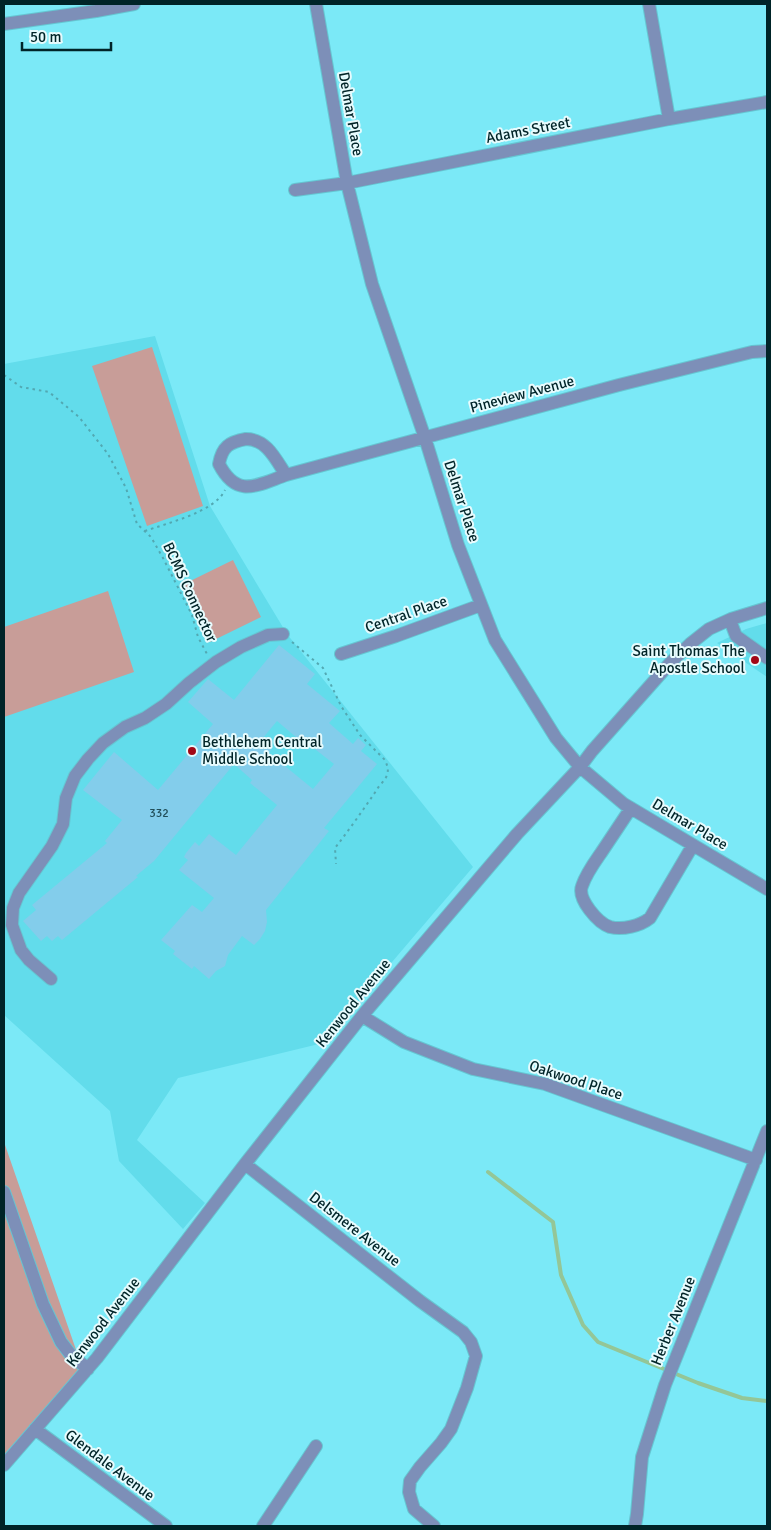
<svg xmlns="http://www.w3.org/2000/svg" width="771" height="1530" font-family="Signika,sans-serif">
  <rect width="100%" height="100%" fill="#7be9f7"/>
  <!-- built -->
  <path fill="#62dceb" d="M155 336 210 506 287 634 473 867 323 1043 178 1078 137 1140 205 1203 183 1229 119 1161 110 1111 4 1015V364Z
    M767 623V677L717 643 746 629Z"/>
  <!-- green -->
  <path fill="#c89d98" d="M152 347 203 506 147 526 92 366Z
    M233 560 261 617 210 642 182 585Z
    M108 591 134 672 4 717V627Z
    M4 1142 82 1367 4 1455Z"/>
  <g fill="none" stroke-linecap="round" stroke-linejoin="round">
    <!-- stream -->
    <path stroke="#94c697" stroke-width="4" d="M488 1172 553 1222 561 1275 583 1325 598 1342 698 1383 742 1398 767 1401"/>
  </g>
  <!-- building -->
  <path fill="#83cdeb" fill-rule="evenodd" d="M279 645 315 674 307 684 340 711 329 723 353 744 358 738 366 745 361 751 377 764 324 828 329 831 266 910 267 922 265 931 260 939 254 945 242 936 228 955 225 966 216 971 209 979 194 966 192 969 173 954 175 951 161 940 192 905 202 912 214 898 179 870 188 860 184 857 186 853 195 842 199 846 209 834 236 855 277 805 250 783 252 780 234 764 154 861 136 876 138 877 62 940 58 936 52 941 47 936 41 941 23 921 36 910 32 905 107 843 105 841 122 820 83 790 114 752 158 790 213 724 188 702 208 679 234 700ZM277 721 309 748 311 746 334 764 313 789 269 753 272 748 262 739Z"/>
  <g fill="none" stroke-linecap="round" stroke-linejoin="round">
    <!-- minor casing -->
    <g stroke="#65c6d2" stroke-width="14">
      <path id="minor" d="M316 4 347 183 372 284 425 438 458 545 495 640 556 738 580 767 624 804 767 889
        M649 4 669 119
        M4 24 96 11 134 4
        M295 190 347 183 669 119 767 102
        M246 439C267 439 276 460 286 475 257 485 237 499 219 464 222 447 229 442 246 439Z
        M286 475 619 385 752 352 767 351
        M730 620 736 636 767 658
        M341 654 396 636 481 605
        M631 808C621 823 611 838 601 853 594 863 586 874 582 886 577 899 598 923 610 927 623 930 640 926 650 918L693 845
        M51 979 29 960 21 950 12 925 13 908 19 893 52 846 63 824 66 798 75 776 88 759 103 743 125 727 145 718 166 704 189 683 216 662 241 647 268 635 283 634
        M362 1016 404 1042 473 1069 545 1084 756 1160
        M245 1164 420 1301 463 1332 471 1342 476 1356 467 1388 451 1429 441 1443 420 1467 410 1481 409 1492 414 1509 434 1526
        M4 1192 43 1304 61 1342 71 1355 88 1369
        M35 1429 166 1526
        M4 1465 97 1358 245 1164 362 1016 517 834 580 767 592 751 671 662 690 644 709 629 731 619 767 608
        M263 1526 316 1446
        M635 1526 637 1514 642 1457 665 1385 767 1131"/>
    </g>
    <!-- path -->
    <path stroke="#52a8b2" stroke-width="2" stroke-dasharray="2.5 4" stroke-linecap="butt" d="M4 375 21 387 49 392 79 417 108 454 126 488 137 524 151 537 163 558 192 615 198 637 207 654
      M145 531C167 523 215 512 225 490
      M292 642 323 668 341 706 360 735 385 760C387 765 389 769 387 775 385 781 379 785 376 791 363 810 349 830 335 848L336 864"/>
    <!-- minor -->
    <use href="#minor" stroke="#7d8fb8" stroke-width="12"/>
  </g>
  <!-- markers -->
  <g fill="#a20615" stroke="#e7fbfd" stroke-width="2">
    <circle cx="755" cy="660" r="5"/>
    <circle cx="192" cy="751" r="5"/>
  </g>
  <g text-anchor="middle" stroke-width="4" stroke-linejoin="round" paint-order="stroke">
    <!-- number labels -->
    <g font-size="12" fill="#214e59">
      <text x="159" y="817">332</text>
    </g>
    <!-- street labels -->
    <g font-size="15" fill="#002428" stroke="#e7fbfd">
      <text transform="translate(351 114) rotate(80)" y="5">Delmar Place</text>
      <text transform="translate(528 130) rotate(-11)" y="5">Adams Street</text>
      <text transform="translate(522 394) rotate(-15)" y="5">Pineview Avenue</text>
      <text transform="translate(462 501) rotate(72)" y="5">Delmar Place</text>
      <text transform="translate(190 592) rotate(65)" y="5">BCMS Connector</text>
      <text transform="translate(406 614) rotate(-19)" y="5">Central Place</text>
      <text transform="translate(690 824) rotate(31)" y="5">Delmar Place</text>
      <text transform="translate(353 1003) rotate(-51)" y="5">Kenwood Avenue</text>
      <text transform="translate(576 1080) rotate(18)" y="5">Oakwood Place</text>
      <text transform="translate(355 1229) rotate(38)" y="5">Delsmere Avenue</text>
      <text transform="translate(673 1321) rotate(-68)" y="5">Herber Avenue</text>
      <text transform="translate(103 1322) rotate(-52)" y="5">Kenwood Avenue</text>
      <text transform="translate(110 1465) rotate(37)" y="5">Glendale Avenue</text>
    </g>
    <!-- poi labels -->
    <g font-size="15" fill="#002428" stroke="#e7fbfd" text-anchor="end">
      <text x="745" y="656">Saint Thomas The<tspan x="745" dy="17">Apostle School</tspan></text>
      <text x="202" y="747" text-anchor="start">Bethlehem Central<tspan x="202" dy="17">Middle School</tspan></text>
    </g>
  </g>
  <!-- border -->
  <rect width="771" height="1530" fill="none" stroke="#002428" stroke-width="10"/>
  <!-- scale -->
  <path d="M22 42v8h89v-8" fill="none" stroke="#002428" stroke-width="2.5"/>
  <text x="30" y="42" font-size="15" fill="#002428" stroke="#e7fbfd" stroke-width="4" paint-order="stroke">50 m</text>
</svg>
